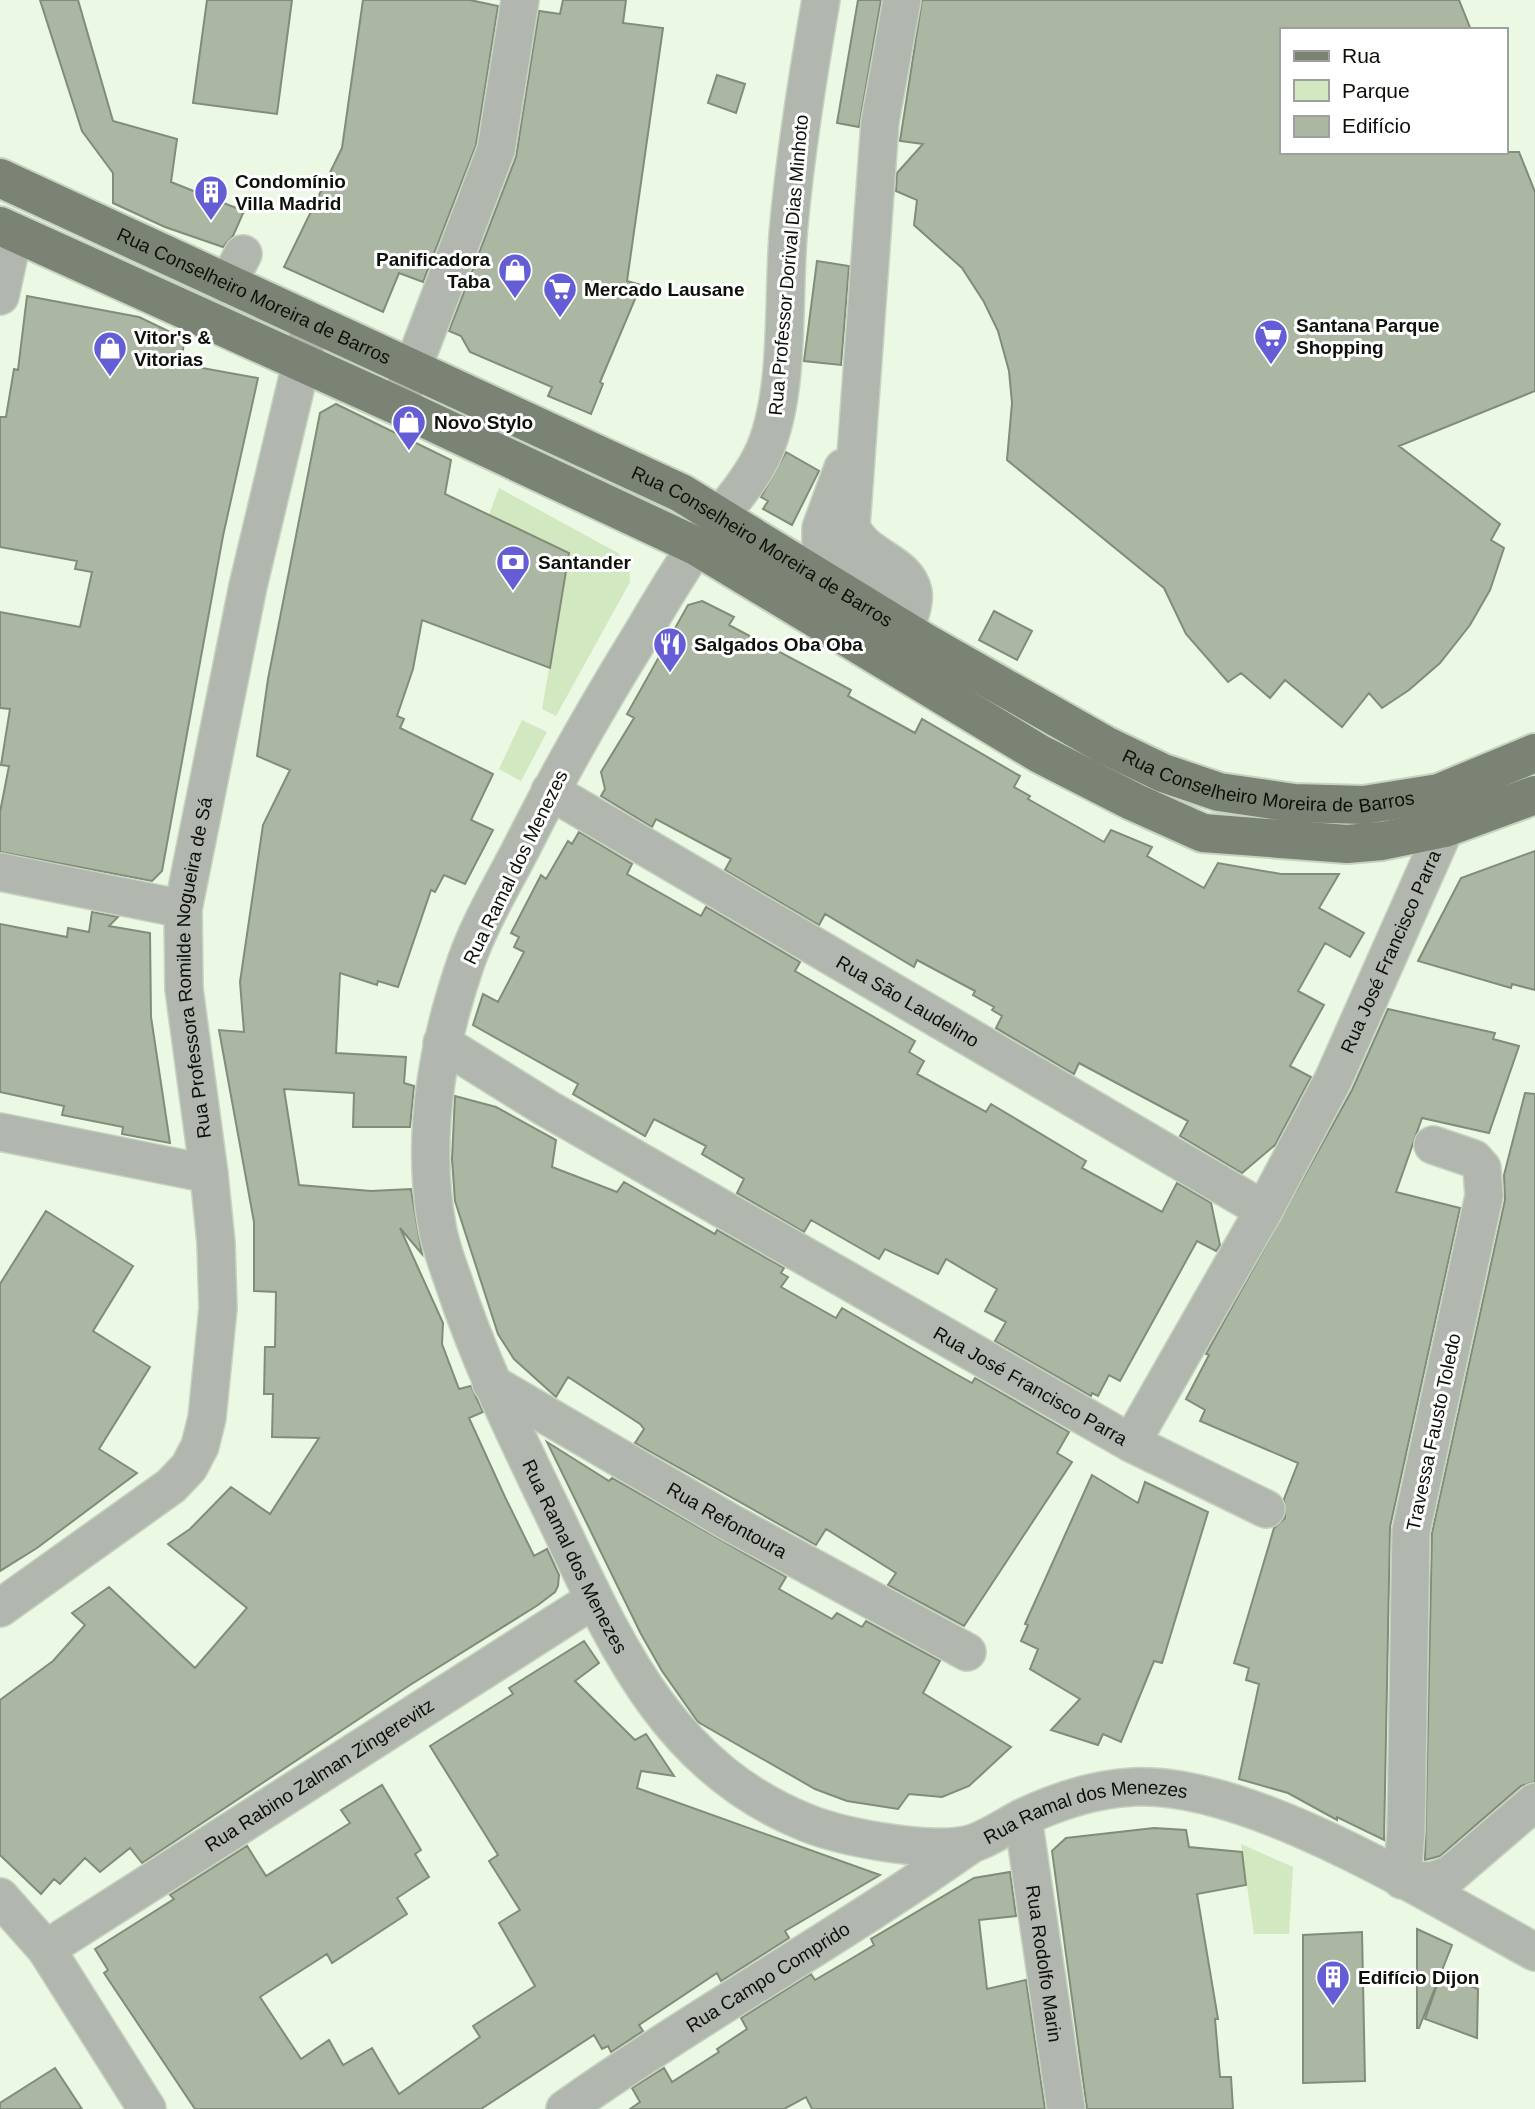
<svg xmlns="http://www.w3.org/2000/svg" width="1535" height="2109" font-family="Arial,sans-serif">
  <rect width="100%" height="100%" fill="#ebf8e3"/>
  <!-- green -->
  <path fill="#d2e8c0" d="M499 488 618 553 629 565 630 582 556 716 542 709 569 554 489 515Z
    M522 720 547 732 521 781 499 769Z
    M1241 1844 1293 1867 1289 1934H1254Z"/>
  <!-- building -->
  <path fill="#acb7a3" stroke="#818c79" stroke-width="2" d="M40 0H78L113 121 177 139 171 182 244 211 233 236 223 247 165 227 113 203V173L82 131Z
    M207 0H292L277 114 193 103Z
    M363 0H470L498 6 476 145 423 282 399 273 383 312 284 267 342 148Z
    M563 0H626L623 23 663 28 627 281 641 285 600 382 603 384 591 414 548 396 552 387 470 352 461 336 449 331 516 157 539 11 560 14Z
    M858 0H881L859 127 837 123Z
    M922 0H1459L1471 30H1281V152H1519L1535 192V391L1399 446 1500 524 1491 540 1504 548 1490 590 1470 625 1440 663 1409 690 1382 708 1369 693 1342 727 1285 680 1270 698 1241 673 1228 682 1186 634 1164 588 1007 460 1012 403 1009 371 998 331 984 302 962 268 914 225 917 200 896 191 897 173 923 144 900 141Z
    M717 75 745 84 736 113 708 103Z
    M817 261 849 266 841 365 804 361Z
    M27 296 139 317 185 339 180 364 258 378 223 536 162 871 152 881 0 852V812L9 766 1 765 10 709 0 708V612L80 627 92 572 75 569 77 561 0 547V417H6L14 369 18 370Z
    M336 404 451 460 445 494 569 553 550 668 422 620 413 669 397 716 404 719 400 728 493 774 471 820 493 830 465 884 444 875 435 892 431 890 398 987 378 981 377 985 340 973 336 1053 406 1057 404 1083 414 1086 410 1127H353L354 1093 284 1089 299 1185 371 1191 411 1189 422 1254 400 1228 443 1323 442 1344 459 1389 471 1386 483 1412 469 1418 505 1497 534 1556 547 1549 559 1575 558 1586 555 1592 538 1605 410 1685 142 1863 130 1848 100 1872 85 1858 60 1884 54 1879 41 1894 0 1855V1700L53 1661 85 1625 72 1613 109 1587 195 1668 247 1608 168 1544 190 1529 231 1487 270 1514 319 1438 272 1437 273 1394H264L265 1347H275L276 1292 254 1291V1222L219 1030 244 1032 240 982 263 825 290 770 257 756 268 679 320 413Z
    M786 452 819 471 792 525 763 509 768 501 761 497Z
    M702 601 734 617 729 625 851 690 848 696 915 733 922 719 1020 776 1014 787 1030 796 1028 799 1104 842 1111 830 1152 847 1147 856 1204 888 1218 863 1281 874H1339L1319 908 1364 933 1350 957 1325 943 1298 991 1324 1005 1290 1066 1311 1077 1275 1145 1242 1173 1180 1136 1188 1121 1079 1063 1074 1074 996 1028 1002 1016 992 1010 994 1007 973 995 975 991 917 960 914 967 825 914 819 925 725 870 731 859 656 819 652 827 601 796 605 789 601 772 634 718 627 714 688 605Z
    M994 611 1032 631 1017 660 979 640Z
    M579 832 632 864 627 874 701 916 706 907 800 962 795 971 915 1041 909 1052 924 1061 917 1074 986 1112 991 1104 1086 1161 1082 1168 1162 1212 1177 1183 1211 1203 1220 1245 1216 1251 1197 1241 1120 1381 1109 1375 1098 1396 1092 1393 1091 1396 995 1341 1006 1322 985 1311 997 1289 946 1259 938 1274 885 1249 879 1259 811 1220 804 1232 737 1193 744 1179 702 1154 706 1146 654 1119 645 1136 573 1094 578 1084 473 1025 483 994 498 1002 524 952 514 947 519 937 511 933 541 875 546 879 568 841 572 844Z
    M1535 851V990L1512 984 1511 988 1418 961 1461 878Z
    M92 912 118 917 109 926 150 933 151 1017 170 1143 122 1134 123 1127 62 1115 64 1106 0 1092V924L67 937 68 928 89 932Z
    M1388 1009 1495 1033 1493 1039 1519 1046 1489 1133 1422 1118 1396 1192 1460 1208 1390 1527 1384 1840 1337 1817V1820L1288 1793 1239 1779 1259 1684 1246 1680 1249 1668 1234 1663 1274 1528 1285 1518 1284 1499 1298 1463 1200 1421 1205 1410 1186 1399 1209 1355 1206 1354 1352 1090Z
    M1525 1093 1535 1094V1782L1521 1786 1440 1856 1425 1860 1432 1533 1505 1200 1504 1175Z
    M455 1096 496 1107 556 1140 552 1167 617 1192 624 1182 715 1234 717 1230 784 1268 781 1273 788 1277 781 1287 836 1318 842 1308 954 1373 972 1383 975 1378 1069 1432 1057 1453 1072 1462 964 1626 888 1585 896 1573 826 1529 816 1545 635 1443 644 1429 640 1424 568 1377 556 1397 514 1359 498 1334 455 1201 452 1159Z
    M46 1211 133 1266 93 1331 150 1367 99 1449 137 1473 37 1548 0 1571V1284Z
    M547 1442 609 1481 612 1478 786 1577 779 1589 832 1619 837 1613 862 1627 866 1621 940 1661 923 1693 1011 1747 969 1786 942 1797 909 1794 898 1809 847 1801 815 1789 698 1722 662 1671 641 1634Z
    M1092 1475 1138 1503 1145 1482 1208 1512 1162 1663 1154 1661 1121 1742 1103 1734 1098 1745 1051 1730 1080 1699 1030 1669 1038 1649 1021 1641 1028 1625 1025 1624Z
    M584 1641 599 1663 575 1681 635 1740 646 1734 674 1776 641 1771 637 1788 880 1875 785 1931 789 1938 721 1981 717 1973 639 2025 643 2031 611 2052 608 2046 602 2049 594 2035 481 2109H195L104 1973 108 1970 95 1949 174 1899 170 1895 247 1846 266 1876 350 1823 341 1810 382 1785 421 1850 415 1854 429 1877 397 1898 407 1914 332 1963 327 1954 260 1997 301 2059 329 2040 343 2065 372 2048 399 2094 480 2037 473 2026 535 1986 499 1923 520 1910 489 1861 498 1855 430 1746 513 1694 509 1688Z
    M1154 1828 1186 1830 1189 1847 1242 1852 1246 1885 1197 1894 1218 2019H1215L1220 2077H1231L1233 2109H1087L1052 1851 1066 1838Z
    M1010 1872 1016 1916 979 1920 987 1989 1026 1980 1045 2109H812L806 2097 784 2109H630L640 2102 632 2088 664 2068 672 2082 719 2052 717 2049 747 2029 741 2018 811 1974 815 1980 849 1960 874 1945 871 1939 974 1878Z
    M1417 1929 1452 1945 1419 2028H1417Z
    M1362 1932 1365 2081 1303 2083V1935Z
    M1441 1974 1478 1989 1477 2038 1425 2019Z
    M55 2068 82 2109H0V2103Z"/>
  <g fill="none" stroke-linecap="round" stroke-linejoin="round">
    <!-- minor casing -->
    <g stroke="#c7d3c0" stroke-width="40">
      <g id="minor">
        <path id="s1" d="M821 0C808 74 796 149 789 224 782 292 791 387 765 449 751 482 722 512 700 541 678 572 659 605 640 637 598 705 558 775 522 847 503 884 480 922 466 962 437 1046 421 1137 437 1226 440 1245 447 1263 453 1280 481 1366 521 1446 560 1527 618 1650 671 1769 807 1823 845 1838 935 1855 974 1843 991 1837 1008 1825 1024 1817 1058 1801 1094 1789 1133 1787 1250 1781 1432 1896 1535 1952"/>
        <path d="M902 0 880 122 851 526C863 558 907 561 913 592 915 604 908 619 905 630"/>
        <path d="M227 284 243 254"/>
        <path d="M0 296 14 232"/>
        <path d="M398 406 496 150 520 0"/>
        <path d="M843 468 821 528V546L827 557 839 566 911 606"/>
        <path id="s2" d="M550 791 1264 1210"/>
        <path d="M0 872 183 909"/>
        <path id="s3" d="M442 1043 548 1109 1131 1443 1264 1210 1333 1080 1445 828"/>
        <path d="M0 1132 209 1174"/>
        <path d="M1433 1145 1474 1159 1482 1168 1484 1196 1411 1531 1406 1830 1402 1880 1432 1881 1451 1874 1535 1802"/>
        <path id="s4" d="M491 1383 731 1523 967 1652"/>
        <path d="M1131 1443 1266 1509"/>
        <path id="s5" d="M0 1608 171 1486 189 1467 200 1446 207 1418 218 1308 216 1243 209 1174 184 989 183 909 248 586 308 335"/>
        <path id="s6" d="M1023 1818 1066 2109"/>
        <path d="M0 1897 46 1949 147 2109"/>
        <path id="s7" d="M46 1949 593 1600"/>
        <path id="s8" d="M565 2109C697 2016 838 1938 970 1845"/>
      </g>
    </g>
    <!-- major casing -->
    <g stroke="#c7d3c0" stroke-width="42">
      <g id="major">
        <path id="s9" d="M0 178 681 493 924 642 1105 745 1163 773 1219 792 1294 803 1364 805 1439 793 1535 753"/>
        <path d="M0 226 398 406 696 546 1040 754 1134 802 1203 833 1347 844 1382 841 1445 828 1535 795"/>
      </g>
    </g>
    <!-- minor -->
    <use href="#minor" stroke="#b1b7ae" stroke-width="37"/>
    <!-- major -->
    <use href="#major" stroke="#7b8474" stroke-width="38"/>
  </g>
  <!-- icons -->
  <defs>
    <g id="building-pin" transform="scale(1.75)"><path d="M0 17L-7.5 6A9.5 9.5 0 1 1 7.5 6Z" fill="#655dd6" stroke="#fff"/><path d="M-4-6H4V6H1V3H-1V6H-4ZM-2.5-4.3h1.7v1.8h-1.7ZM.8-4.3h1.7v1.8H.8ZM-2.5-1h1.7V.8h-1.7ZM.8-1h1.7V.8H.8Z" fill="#fff"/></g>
    <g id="shop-pin" transform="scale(1.75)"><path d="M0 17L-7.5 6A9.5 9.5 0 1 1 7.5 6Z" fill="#655dd6" stroke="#fff"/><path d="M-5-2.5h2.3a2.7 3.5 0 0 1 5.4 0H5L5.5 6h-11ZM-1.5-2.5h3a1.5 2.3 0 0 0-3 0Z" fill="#fff"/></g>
    <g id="supermarket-pin" transform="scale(1.75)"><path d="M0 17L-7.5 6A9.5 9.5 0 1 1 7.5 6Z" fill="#655dd6" stroke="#fff"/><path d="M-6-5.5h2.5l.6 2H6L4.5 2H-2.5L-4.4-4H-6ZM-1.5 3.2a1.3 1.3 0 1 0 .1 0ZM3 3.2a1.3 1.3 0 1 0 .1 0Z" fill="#fff"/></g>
    <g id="bank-pin" transform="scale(1.75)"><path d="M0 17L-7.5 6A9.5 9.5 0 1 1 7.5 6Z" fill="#655dd6" stroke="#fff"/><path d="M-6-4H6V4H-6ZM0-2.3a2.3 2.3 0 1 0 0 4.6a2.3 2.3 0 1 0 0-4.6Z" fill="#fff"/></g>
    <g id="restaurant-pin" transform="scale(1.75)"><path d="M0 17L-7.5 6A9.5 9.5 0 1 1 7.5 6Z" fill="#655dd6" stroke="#fff"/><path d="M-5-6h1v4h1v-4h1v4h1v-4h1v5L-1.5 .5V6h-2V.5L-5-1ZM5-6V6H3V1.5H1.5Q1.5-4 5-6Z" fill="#fff"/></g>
  </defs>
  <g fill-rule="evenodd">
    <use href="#building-pin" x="211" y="192"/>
    <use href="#shop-pin" x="515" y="270"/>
    <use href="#supermarket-pin" x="560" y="289"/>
    <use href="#supermarket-pin" x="1271" y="336"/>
    <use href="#shop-pin" x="110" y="348"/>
    <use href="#shop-pin" x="409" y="422"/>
    <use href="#bank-pin" x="513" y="562"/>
    <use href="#restaurant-pin" x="670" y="644"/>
    <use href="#building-pin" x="1333" y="1977"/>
  </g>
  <g text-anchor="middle" stroke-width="6" stroke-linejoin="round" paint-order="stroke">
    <!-- poi labels -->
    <g font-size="19" font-weight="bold" fill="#0d110a" stroke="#fff" text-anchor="start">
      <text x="235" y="188">Condomínio<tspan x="235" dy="22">Villa Madrid</tspan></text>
      <text x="490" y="266" text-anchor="end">Panificadora<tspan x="490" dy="22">Taba</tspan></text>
      <text x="584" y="296">Mercado Lausane</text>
      <text x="1296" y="332">Santana Parque<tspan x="1296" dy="22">Shopping</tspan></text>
      <text x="134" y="344">Vitor's &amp;<tspan x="134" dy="22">Vitorias</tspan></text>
      <text x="434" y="429">Novo Stylo</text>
      <text x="538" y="569">Santander</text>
      <text x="694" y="651">Salgados Oba Oba</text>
      <text x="1358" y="1984">Edifício Dijon</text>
    </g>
    <!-- street labels -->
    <g font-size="19" fill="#0d110a" stroke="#fff">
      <text transform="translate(788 265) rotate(-85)" y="7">Rua Professor Dorival Dias Minhoto</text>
      <text dy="7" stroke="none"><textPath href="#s9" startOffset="280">Rua Conselheiro Moreira de Barros</textPath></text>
      <text dy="7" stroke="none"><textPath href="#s9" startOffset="847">Rua Conselheiro Moreira de Barros</textPath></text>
      <text dy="7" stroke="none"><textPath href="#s9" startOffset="1414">Rua Conselheiro Moreira de Barros</textPath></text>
      <text transform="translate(515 867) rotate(-64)" y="7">Rua Ramal dos Menezes</text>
      <text dy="7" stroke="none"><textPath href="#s3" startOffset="1353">Rua José Francisco Parra</textPath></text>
      <text dy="7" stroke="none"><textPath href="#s5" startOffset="742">Rua Professora Romilde Nogueira de Sá</textPath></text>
      <text dy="7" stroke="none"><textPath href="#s2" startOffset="415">Rua São Laudelino</textPath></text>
      <text dy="7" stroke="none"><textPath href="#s3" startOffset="681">Rua José Francisco Parra</textPath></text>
      <text transform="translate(1433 1432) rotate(-78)" y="7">Travessa Fausto Toledo</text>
      <text dy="7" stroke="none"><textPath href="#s4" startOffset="273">Rua Refontoura</textPath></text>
      <text dy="7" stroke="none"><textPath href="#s1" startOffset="1676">Rua Ramal dos Menezes</textPath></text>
      <text dy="7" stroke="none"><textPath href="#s7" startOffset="324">Rua Rabino Zalman Zingerevitz</textPath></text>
      <text dy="7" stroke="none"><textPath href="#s1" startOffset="2328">Rua Ramal dos Menezes</textPath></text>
      <text dy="7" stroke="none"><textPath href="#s6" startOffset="147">Rua Rodolfo Marin</textPath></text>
      <text dy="7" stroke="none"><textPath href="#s8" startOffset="242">Rua Campo Comprido</textPath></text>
    </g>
  </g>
  <!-- legend -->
  <rect x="1280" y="28" width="228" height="126" fill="#ffffff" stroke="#9ea09d" stroke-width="2"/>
  <rect x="1294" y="51" width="35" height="10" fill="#7b8474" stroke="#9ea09d" stroke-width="2"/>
  <text x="1342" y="63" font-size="21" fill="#0d110a">Rua</text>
  <rect x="1294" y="80" width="35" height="21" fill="#d2e8c0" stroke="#9ea09d" stroke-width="2"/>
  <text x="1342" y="98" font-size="21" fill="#0d110a">Parque</text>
  <rect x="1294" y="116" width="35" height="21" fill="#acb7a3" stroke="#9ea09d" stroke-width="2"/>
  <text x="1342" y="133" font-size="21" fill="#0d110a">Edifício</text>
</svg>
